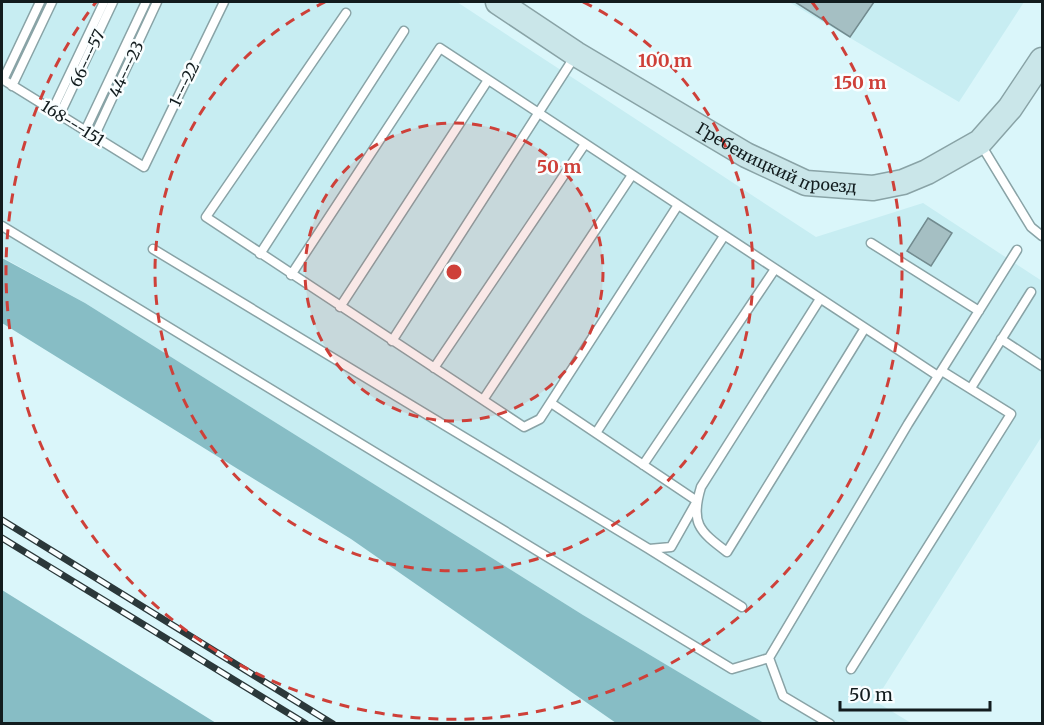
<svg xmlns="http://www.w3.org/2000/svg" width="1044" height="725" font-family="Merriweather,serif">
  <rect width="100%" height="100%" fill="#daf6fa"/>
  <!-- built -->
  <path fill="#c7edf2" d="M2 2H457L816 237 923 203 1042 281V436L875 701 911 723H764L583 615 85 303 2 257Z
    M789 2H1024L959 102Z"/>
  <!-- forest -->
  <path fill="#87bdc5" d="M2 258 85 303 583 615 764 723H616L351 539 2 323Z
    M2 590 216 723H2Z"/>
  <!-- building -->
  <path fill="#a5bfc3" stroke="#728b8f" stroke-width="1.5" d="M795 2H874L850 37Z
    M928 218 952 233 931 266 907 251Z"/>
  <g fill="none" stroke-linecap="round" stroke-linejoin="round">
    <!-- lane casing -->
    <g stroke="#89a3a6" stroke-width="11">
      <path id="lane" d="M346 13 206 217 524 427 540 419 678 205
        M2 79 144 167 224 2
        M3 80 40 2
        M12 86 52 2
        M53 109 104 2
        M60 114 113 2
        M85 131 146 2
        M94 137 157 2
        M980 143 1031 227 1042 236
        M2 226 732 669 769 658 908 424 1017 250
        M871 243 979 311
        M153 249 649 549 671 547 697 501 551 403
        M260 254 404 31
        M291 275 440 48 938 376
        M820 299 701 487C690 523 699 531 727 552L865 328
        M340 307 488 80
        M1001 339 1042 366
        M392 341 575 56
        M434 368 585 144
        M971 388 1031 292
        M483 400 632 175
        M596 433 724 236
        M643 465 775 269
        M649 549 742 607
        M769 658 783 696 830 724
        M851 669 1011 414 942 371"/>
    </g>
    <!-- secondary casing -->
    <g stroke="#89a3a6" stroke-width="27">
      <g id="secondary">
        <path id="s1" d="M498 2 576 54 746 155 806 183 873 188 903 182 927 172 980 142 1010 108 1042 60"/>
      </g>
    </g>
    <!-- lane -->
    <use href="#lane" stroke="#fff" stroke-width="8"/>
    <!-- secondary -->
    <use href="#secondary" stroke="#cae6e9" stroke-width="24"/>
    <!-- rail casing -->
    <g stroke="#2b383a" stroke-width="7">
      <path id="rail" d="M2 520 333 724
        M2 538 306 724"/>
    </g>
    <!-- rail -->
    <use href="#rail" stroke="#f9feff" stroke-width="4.5" stroke-dasharray="14" stroke-linecap="butt"/>
  </g>
  <!-- distance rings -->
  <circle cx="454" cy="272" r="149" fill="#ce4039" fill-opacity=".12"/>
  <g fill="none" stroke="#ce4039" stroke-width="3" stroke-dasharray="10 8">
    <circle cx="454" cy="272" r="149"/>
    <path d="M583 2A299 299 0 1 1 325 2"/>
    <path d="M812 2A448 448 0 1 1 96 2"/>
  </g>
  <g text-anchor="middle" stroke-width="5" stroke-linejoin="round" paint-order="stroke">
    <!-- street labels -->
    <g font-size="16" fill="#121c1e" stroke="#f9feff">
      <text transform="translate(87 58) rotate(-65)" y="6">66---57</text>
      <text transform="translate(126 69) rotate(-65)" y="6">44---23</text>
      <text transform="translate(184 84) rotate(-64)" y="6">1---22</text>
      <text transform="translate(73 123) rotate(32)" y="6">168---151</text>
      <text dy="6" stroke="none"><textPath href="#s1" startOffset="322">Гребеницкий проезд</textPath></text>
    </g>
  </g>
  <circle cx="454" cy="272" r="9" fill="#ce4039" stroke="#f9feff" stroke-width="3"/>
  <g font-size="18" text-anchor="middle" font-weight="bold" fill="#ce4039" stroke="#f9feff" stroke-width="5" stroke-linejoin="round" paint-order="stroke">
    <text x="665" y="67">100 m</text>
    <text x="860" y="89">150 m</text>
    <text x="559" y="173">50 m</text>
  </g>
  <!-- border -->
  <rect width="1044" height="725" fill="none" stroke="#121c1e" stroke-width="6"/>
  <!-- scale -->
  <path d="M840 701v9h150v-9" fill="none" stroke="#121c1e" stroke-width="3"/>
  <text x="849" y="701" font-size="18" fill="#121c1e" stroke="#f9feff" stroke-width="4.5" paint-order="stroke">50 m</text>
</svg>
